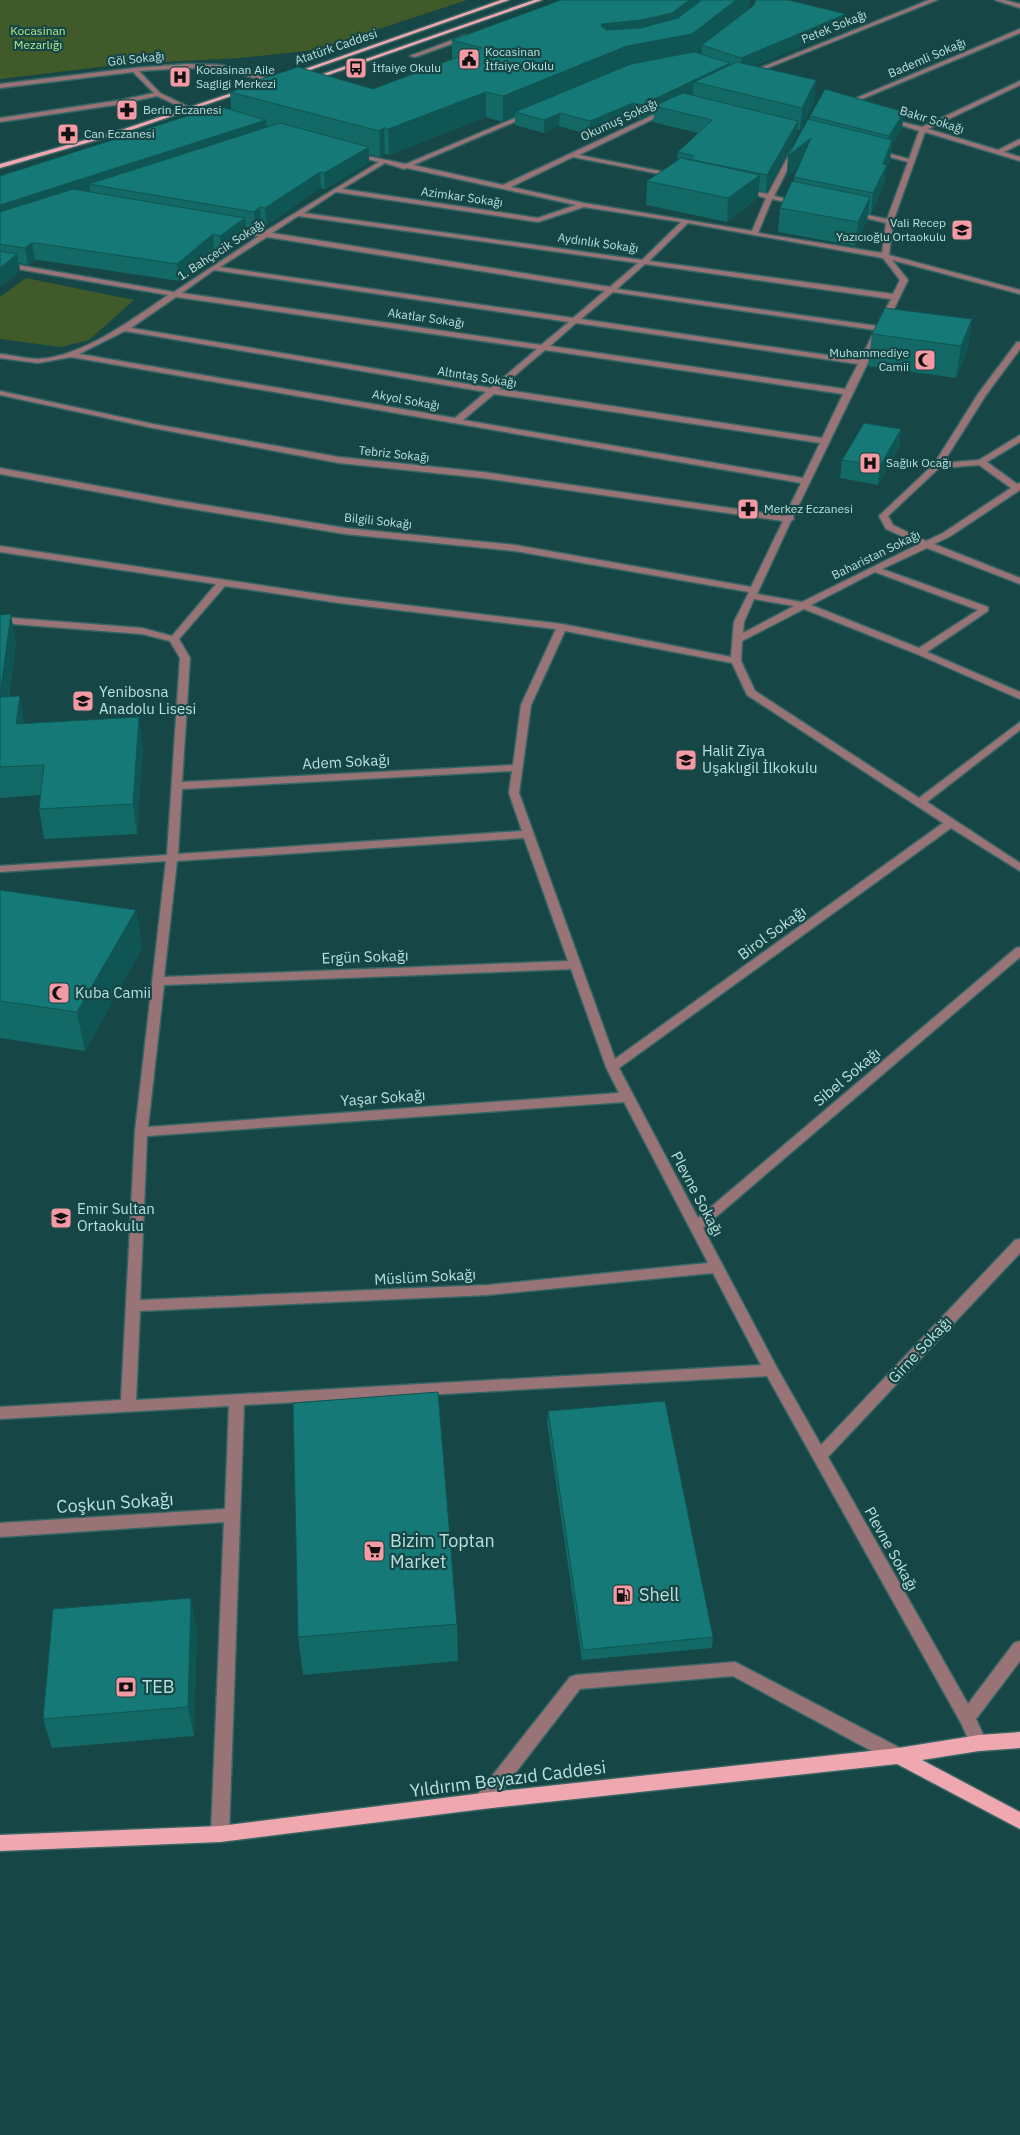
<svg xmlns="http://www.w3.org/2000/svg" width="1020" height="2135" font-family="'IBM Plex Sans',sans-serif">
  <rect width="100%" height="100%" fill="#164645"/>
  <!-- green -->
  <path fill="#405b29" d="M0 0H467L315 50 239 58 125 64 0 79Z
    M26 278 134 300 89 340 61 347 0 339V297Z"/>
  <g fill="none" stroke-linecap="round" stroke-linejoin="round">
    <!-- minor casing -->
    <g stroke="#366564" stroke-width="3">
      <path id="minor" d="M929 0H937L750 75 745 74Z
        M995 0H1004L1020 4V8Z
        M1020 29V33L845 106 840 105Z
        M466 35 468 38 415 57 410 56Z
        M186 64 221 65 276 81 273 83 221 69 186 68 139 71 160 93 191 108V110H187L157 96 121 104 0 122V118L121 100 154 93 133 72 0 88V84L134 68Z
        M1020 81V85L928 129 998 150 1020 139V144L1004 152 1020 157V161L925 132 893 222 889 255 1020 290V294L892 260 908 280 793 517 794 519 791 521 757 594 802 602 919 544 886 529 879 516 934 464 978 394 1017 342H1020V349L986 395 943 463 979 460 1020 435V442L987 462 1017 484 1020 483V490L949 537 934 544 1020 578V584L927 548 882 569 988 607V611L927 652 1020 692V699L917 654 804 609 742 641 741 661 755 691 919 798 1020 722V730L927 802 1020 863V871L951 828 619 1068 698 1218 1016 948 1020 947V957L703 1228 776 1366 821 1445 1015 1240 1020 1239V1253L828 1457 968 1704 1014 1643 1020 1641V1661L976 1719 987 1743 985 1749 979 1751 973 1749 961 1723 767 1376 244 1405 229 1834 226 1840 220 1842 214 1840 211 1834 224 1522 0 1537V1523L225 1509 229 1406 0 1419V1407L121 1400 135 1132 166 861 0 872V866L167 855 180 658 170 641 142 634 0 623V617L142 628 172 636 216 584 0 552V546L339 597 562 624 731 657 734 622 749 592 515 551 345 534 174 506 0 474V468L174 500 345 528 515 545 751 587 783 521 483 478 339 463 153 428 0 395V391L153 424 339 457 483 472 785 516 801 483 71 357 38 363 0 358V354C12 355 26 359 38 359 82 357 133 319 168 295L0 266V262L174 292 259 236 229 230V228L264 232 379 162 351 155V153L406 164 529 112H533V114L413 165 503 185 668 108 670 109V111L579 155 674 174 676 175V177L573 157 511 187 584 203 752 231 766 198 739 191 742 189 768 194 792 149 795 147 798 149 774 196 802 203 799 205 772 199 758 233 882 253 886 223 849 214 852 212 887 219 908 162 872 152 875 150 909 159 919 131 886 120V118L922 127ZM385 163 404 169 407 168 576 205 538 218 342 189ZM336 192 538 222 584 207 681 222 642 260 304 213ZM298 216 638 263 610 287 272 233ZM688 223 883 258 900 280 893 294 649 261ZM267 237 605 291 573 318 220 267ZM645 264 891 299 877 326 617 289ZM214 270 569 322 541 345 182 293ZM613 292 875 330 860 360 581 319ZM176 297 537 349 491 388 131 328ZM576 323 858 364 845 389 550 346ZM125 331 486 392 455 418 79 354ZM545 350 843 394 822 438 499 389ZM494 394 820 443 803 478 463 420ZM979 465 1011 488 943 533 926 541 893 525 888 516 939 468ZM875 572 978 610 919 648 811 605ZM225 586 339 603 556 629 521 705 513 765 182 782 190 658 179 639ZM754 599 794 606 743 633 744 622ZM565 631 732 663 747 695 943 823 615 1059 519 793 531 705ZM512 771 509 793 522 831 178 854 182 789ZM524 838 568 961 164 977 177 861ZM571 969 606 1067 619 1093 148 1127 164 985ZM624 1102 708 1263 488 1285 140 1300 147 1136ZM713 1273 761 1365 136 1400 140 1311 488 1295Z
        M735 1662 904 1750 906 1756 904 1762 898 1764 892 1762 733 1676 580 1689 489 1807 483 1809 477 1807 474 1801 477 1795 570 1677 576 1675Z"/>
    </g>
    <!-- major casing -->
    <g stroke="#366564" stroke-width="3">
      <path id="major" d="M501 0H509L293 76 288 75Z
        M534 0H542L311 81 306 80Z
        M244 89 249 90 128 131 0 168V164L124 129Z
        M1020 1732V1748L979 1751 922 1760 1020 1812V1829L897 1764 483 1809 220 1842 0 1851V1835L220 1826 483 1793 898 1748 979 1735Z"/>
    </g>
    <!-- minor -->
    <use href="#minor" fill="#987477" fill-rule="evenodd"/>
    <!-- major -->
    <use href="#major" fill="#efa8af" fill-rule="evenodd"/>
  </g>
  <!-- wall -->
  <path fill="#126966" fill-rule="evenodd" d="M749 4 747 11 846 14 845 28 754 66 816 80 814 102 800 130 797 129 796 136 766 192 758 190V198L727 222 646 205 647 181 677 161 678 152 698 133 653 122 654 113 641 119 633 117 590 135 559 126 544 133 515 125V116L503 122 486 117 389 155 385 154 380 157 369 154V163L325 189 321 188 267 225 261 224 255 228 246 227 247 235 222 253 214 251 179 281 39 260H35L28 265 19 263 20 271 0 287V176L231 110 230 92 239 89 238 87 373 89 452 59V40ZM702 49 701 54 697 53Z
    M904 112 902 128 892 144 890 160 887 168 884 185 871 214 868 213 867 221 855 246 778 232 780 208 794 182V177L799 166 787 176 788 156 810 120V116Z
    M972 319 967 351 956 378 868 366 872 334Z
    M901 429 899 447 878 485 840 478 842 460Z
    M0 615 16 643 9 697 25 723 143 747 137 834 44 839 39 809 40 795 0 798Z
    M0 890 136 910 142 948 85 1051 0 1038Z
    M548 1411 713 1637 712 1648 582 1660 547 1422Z
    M457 1624 458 1661 303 1675 298 1637Z
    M197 1628 194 1736 52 1748 43 1719Z"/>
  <!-- shaded-wall -->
  <path fill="#0f5553" d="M689 0H750L749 4 745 15 702 45V49L690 58 515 112V116L503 122V96L601 26 602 24Z
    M846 14 845 28 740 72 741 58Z
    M730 63 729 76 694 82 693 94 663 108 654 106V113L641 119 642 105Z
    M816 80 814 102 800 130 802 108Z
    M486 92V117L389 155 388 129Z
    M633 103V117L590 135V121Z
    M904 112 902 128 892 144 890 160 887 168 884 185 871 214 873 193 887 152 889 136Z
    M560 113 559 126 544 133V120Z
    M266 120 267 135 89 184 90 193 0 222V205Z
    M798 121 796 136 766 192 767 175Z
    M384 128 385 154 380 157 379 131Z
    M811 138 809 159 787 176 788 156Z
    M369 147V163L325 189 324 173Z
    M320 172 321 188 267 225 265 208Z
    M760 175 758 198 727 222 728 198Z
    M870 197 867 221 855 246 858 222Z
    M260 207 261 224 255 228 254 212Z
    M245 218 247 235 222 253 220 236Z
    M213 234 214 251 179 281 177 264Z
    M32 243 35 260 28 265 25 248Z
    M17 254 20 271 0 287V268Z
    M972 319 967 351 956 378 961 346Z
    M901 429 899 447 878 485 880 466Z
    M11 614 16 643 5 727 0 700V694Z
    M20 696 25 725 16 724Z
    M139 717 143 747 137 834 133 804Z
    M136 910 142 948 85 1051 77 1012Z
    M191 1598 197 1628 194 1736 188 1707Z"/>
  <!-- building -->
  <path fill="#157a77" stroke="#0f5553" d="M561 0H689L672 13 641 20 602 24 601 26 606 30 641 28 678 18 702 0H736L692 34 627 46 503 96 486 92 388 129 384 128 379 131 230 92 242 88 238 87 298 67 373 89 482 48 452 40Z
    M756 0H788L846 14 741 58 702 45 753 6Z
    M694 52 730 63 642 105 633 103 590 121 560 113 544 120 515 112 631 64Z
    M737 62 816 80 802 108 694 82Z
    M825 89 904 112 889 136 810 116Z
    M683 93 798 121 767 175 689 159 694 156 678 152 712 120 654 106Z
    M218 106 266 120 0 205V176Z
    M808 119 892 140 883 164 887 165 873 193 794 177 811 138 788 156Z
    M280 123 369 147 324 173 320 172 265 208 260 207 254 212 89 184Z
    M681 158 760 175 728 198 647 181Z
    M792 181 870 197 858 222 780 208Z
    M73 189 245 218 220 236 213 234 177 264 36 243H32L25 248 0 244V212Z
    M0 251 17 254 0 268Z
    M885 308 972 319 961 346 872 334Z
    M864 423 901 429 880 466 842 460Z
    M11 614 0 694V615Z
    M20 696 16 724 139 717 133 804 39 809 44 765 0 767V697Z
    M0 890 136 910 77 1012 0 1001Z
    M438 1392 457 1624 298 1637 293 1403Z
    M665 1401 713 1637 583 1650 548 1411Z
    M191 1598 188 1707 43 1719 53 1609Z"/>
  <!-- icons -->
  <defs>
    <g id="civic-square" transform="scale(1.125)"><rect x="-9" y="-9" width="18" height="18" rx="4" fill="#f49aa4" stroke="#164645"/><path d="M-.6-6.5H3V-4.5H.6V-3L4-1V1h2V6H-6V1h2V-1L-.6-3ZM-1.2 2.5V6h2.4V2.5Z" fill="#111"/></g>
    <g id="bus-square" transform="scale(1.125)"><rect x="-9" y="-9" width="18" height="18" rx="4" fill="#f49aa4" stroke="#164645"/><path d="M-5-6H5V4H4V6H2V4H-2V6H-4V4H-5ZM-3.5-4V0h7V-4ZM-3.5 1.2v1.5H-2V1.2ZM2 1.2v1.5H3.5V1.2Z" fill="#111"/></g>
    <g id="hospital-square" transform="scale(1.125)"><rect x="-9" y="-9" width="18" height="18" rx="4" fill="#f49aa4" stroke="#164645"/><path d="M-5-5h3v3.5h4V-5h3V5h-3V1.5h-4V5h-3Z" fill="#111"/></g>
    <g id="pharmacy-square" transform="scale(1.125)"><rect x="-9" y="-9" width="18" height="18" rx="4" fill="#f49aa4" stroke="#164645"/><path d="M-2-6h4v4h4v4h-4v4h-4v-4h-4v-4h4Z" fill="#111"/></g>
    <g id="school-square" transform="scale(1.125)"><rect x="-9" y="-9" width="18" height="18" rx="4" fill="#f49aa4" stroke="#164645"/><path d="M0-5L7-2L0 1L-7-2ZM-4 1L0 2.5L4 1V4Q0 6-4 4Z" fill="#111"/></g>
    <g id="mosque-square" transform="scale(1.125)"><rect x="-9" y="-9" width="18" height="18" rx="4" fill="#f49aa4" stroke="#164645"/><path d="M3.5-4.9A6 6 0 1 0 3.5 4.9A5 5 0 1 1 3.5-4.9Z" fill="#111"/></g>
    <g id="supermarket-square" transform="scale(1.125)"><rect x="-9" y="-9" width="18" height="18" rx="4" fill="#f49aa4" stroke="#164645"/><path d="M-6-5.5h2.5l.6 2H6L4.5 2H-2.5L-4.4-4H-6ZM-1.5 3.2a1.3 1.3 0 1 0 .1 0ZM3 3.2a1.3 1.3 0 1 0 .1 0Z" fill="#111"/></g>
    <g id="fuel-square" transform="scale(1.125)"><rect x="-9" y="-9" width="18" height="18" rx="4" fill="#f49aa4" stroke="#164645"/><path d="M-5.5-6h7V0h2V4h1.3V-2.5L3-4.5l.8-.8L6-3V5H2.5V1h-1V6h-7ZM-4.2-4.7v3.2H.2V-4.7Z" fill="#111"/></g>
    <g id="bank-square" transform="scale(1.125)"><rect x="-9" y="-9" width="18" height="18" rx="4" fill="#f49aa4" stroke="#164645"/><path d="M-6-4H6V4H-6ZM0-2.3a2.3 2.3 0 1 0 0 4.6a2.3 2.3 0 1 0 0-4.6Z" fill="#111"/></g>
  </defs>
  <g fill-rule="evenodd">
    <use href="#civic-square" x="469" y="59"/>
    <use href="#bus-square" x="356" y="68"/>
    <use href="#hospital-square" x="180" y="77"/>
    <use href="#pharmacy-square" x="127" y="110"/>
    <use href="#pharmacy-square" x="68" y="134"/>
    <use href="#school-square" x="962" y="230"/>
    <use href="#mosque-square" x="925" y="360"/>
    <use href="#hospital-square" x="870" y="463"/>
    <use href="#pharmacy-square" x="748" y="509"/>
    <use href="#school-square" x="83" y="701"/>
    <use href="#school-square" x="686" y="760"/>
    <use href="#mosque-square" x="59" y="993"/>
    <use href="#school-square" x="61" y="1218"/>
    <use href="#supermarket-square" x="374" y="1551"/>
    <use href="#fuel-square" x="623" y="1595"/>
    <use href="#bank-square" x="126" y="1687"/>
  </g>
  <g text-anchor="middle" stroke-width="4.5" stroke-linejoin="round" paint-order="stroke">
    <!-- far-street labels -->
    <g font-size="12" fill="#b7e0de" stroke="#164645">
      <text transform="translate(834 27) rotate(-22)" y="4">Petek Sokağı</text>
      <text transform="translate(336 47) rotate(-19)" y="4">Atatürk Caddesi</text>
      <text transform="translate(927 58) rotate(-23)" y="4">Bademli Sokağı</text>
      <text transform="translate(136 59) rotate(-6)" y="4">Göl Sokağı</text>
      <text transform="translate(619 120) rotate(-25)" y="4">Okumuş Sokağı</text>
      <text transform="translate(932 120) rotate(17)" y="4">Bakır Sokağı</text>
      <text transform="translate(462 197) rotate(8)" y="4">Azimkar Sokağı</text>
      <text transform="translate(598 243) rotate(8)" y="4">Aydınlık Sokağı</text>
      <text transform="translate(221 250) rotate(-33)" y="4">1. Bahçecik Sokağı</text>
      <text transform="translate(426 318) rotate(8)" y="4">Akatlar Sokağı</text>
      <text transform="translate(477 377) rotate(9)" y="4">Altıntaş Sokağı</text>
      <text transform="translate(406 400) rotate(10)" y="4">Akyol Sokağı</text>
      <text transform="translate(394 454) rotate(6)" y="4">Tebriz Sokağı</text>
      <text transform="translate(378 521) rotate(6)" y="4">Bilgili Sokağı</text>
      <text transform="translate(876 555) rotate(-26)" y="4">Baharistan Sokağı</text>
    </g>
    <!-- far-park labels -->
    <g font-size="12" fill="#b5e98d" stroke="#164645">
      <text x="38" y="35">Kocasinan<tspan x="38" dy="14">Mezarlığı</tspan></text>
    </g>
    <!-- far-poi labels -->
    <g font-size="12" fill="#b7e0de" stroke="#164645" text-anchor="start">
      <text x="485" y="56">Kocasinan<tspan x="485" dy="14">İtfaiye Okulu</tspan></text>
      <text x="372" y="72">İtfaiye Okulu</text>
      <text x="196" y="74">Kocasinan Aile<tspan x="196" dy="14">Sagligi Merkezi</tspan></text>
      <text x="143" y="114">Berin Eczanesi</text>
      <text x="84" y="138">Can Eczanesi</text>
      <text x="946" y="227" text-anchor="end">Vali Recep<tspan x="946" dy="14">Yazıcıoğlu Ortaokulu</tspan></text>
      <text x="909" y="357" text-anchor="end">Muhammediye<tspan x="909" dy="14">Camii</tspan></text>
      <text x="886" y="467">Sağlık Ocağı</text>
      <text x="764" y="513">Merkez Eczanesi</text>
    </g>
    <!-- poi labels -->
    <g font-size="15" fill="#b7e0de" stroke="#164645" text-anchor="start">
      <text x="99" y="697">Yenibosna<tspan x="99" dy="17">Anadolu Lisesi</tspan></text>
      <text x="702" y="756">Halit Ziya<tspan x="702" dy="17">Uşaklıgil İlkokulu</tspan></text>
      <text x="75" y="998">Kuba Camii</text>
      <text x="77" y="1214">Emir Sultan<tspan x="77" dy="17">Ortaokulu</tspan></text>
    </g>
    <!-- street labels -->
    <g font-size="15" fill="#b7e0de" stroke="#164645">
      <text transform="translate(346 762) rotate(-3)" y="5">Adem Sokağı</text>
      <text transform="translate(772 933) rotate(-36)" y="5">Birol Sokağı</text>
      <text transform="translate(365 957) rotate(-2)" y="5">Ergün Sokağı</text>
      <text transform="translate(847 1077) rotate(-40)" y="5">Sibel Sokağı</text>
      <text transform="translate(383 1098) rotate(-4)" y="5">Yaşar Sokağı</text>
      <text transform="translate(697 1194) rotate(62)" y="5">Plevne Sokağı</text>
      <text transform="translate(425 1277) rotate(-3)" y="5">Müslüm Sokağı</text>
      <text transform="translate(920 1350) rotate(-47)" y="5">Girne Sokağı</text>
      <text transform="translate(891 1549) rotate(61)" y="5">Plevne Sokağı</text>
    </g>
    <!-- near-street labels -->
    <g font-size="18" fill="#b7e0de" stroke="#164645">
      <text transform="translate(115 1503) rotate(-4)" y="6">Coşkun Sokağı</text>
      <text transform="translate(508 1779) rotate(-7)" y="6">Yıldırım Beyazıd Caddesi</text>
    </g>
    <!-- near-poi labels -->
    <g font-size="18" fill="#b7e0de" stroke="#164645" text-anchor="start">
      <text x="390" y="1547">Bizim Toptan<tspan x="390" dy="21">Market</tspan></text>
      <text x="639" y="1601">Shell</text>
      <text x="142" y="1693">TEB</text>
    </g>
  </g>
</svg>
